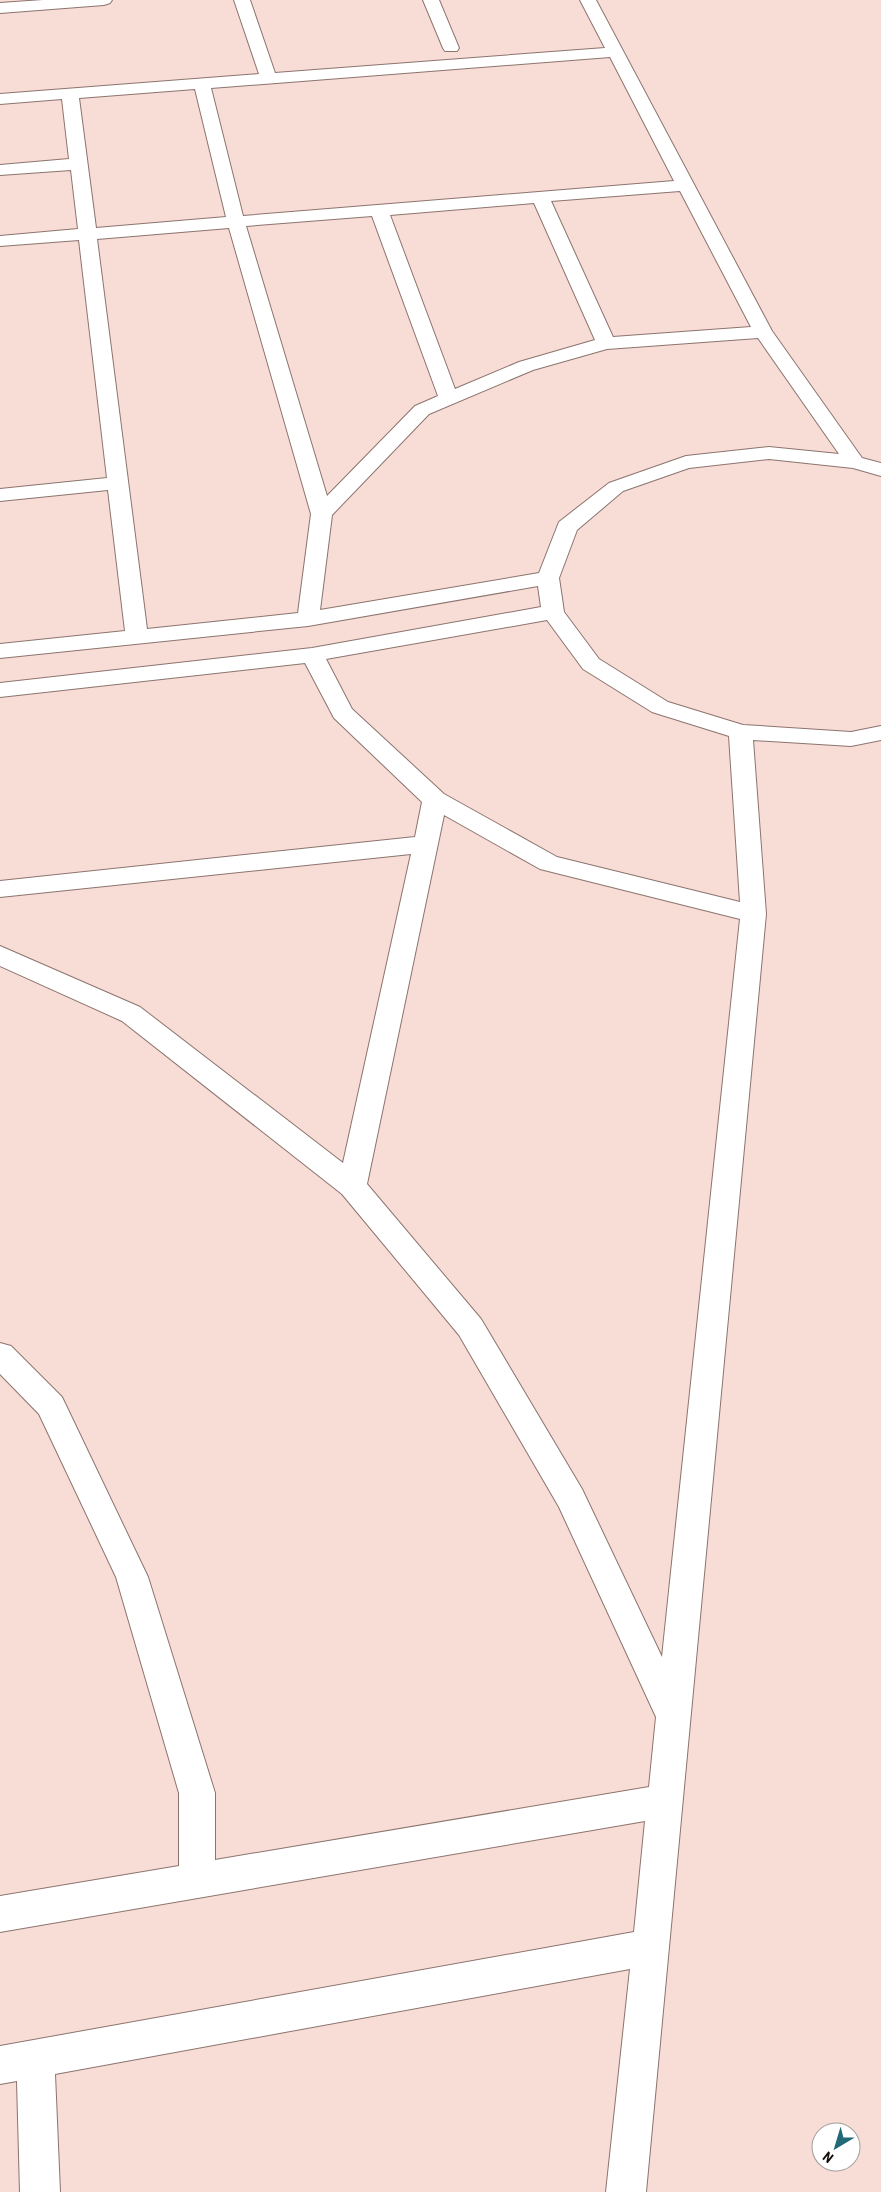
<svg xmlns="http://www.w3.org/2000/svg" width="881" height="2192" font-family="'Roboto Condensed',sans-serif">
  <rect width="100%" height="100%" fill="#f8dcd6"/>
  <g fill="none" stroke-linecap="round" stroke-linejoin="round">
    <!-- street casing -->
    <g stroke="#8c746e" stroke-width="2">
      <path id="street" d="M43 0H112L110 3 104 5 0 13V3Z
        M234 0H250L275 73 605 48 580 0H596L772 331 862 458 881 463V476L853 468 769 459 689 468 623 491 577 530 559 578 564 612 599 659 668 702 743 725 851 732 881 726V740L851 746 753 740 766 914 646 2192H606L630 1969 55 2074 60 2192H20L17 2081 0 2084V2046L634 1932 645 1821 0 1932V1896L179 1866V1793L116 1577 39 1414 0 1374V1343L11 1346 62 1397 148 1577 215 1793V1860L649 1787 656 1717 559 1507 459 1335 342 1194 122 1021 0 966V946L140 1007 343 1163 411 854 0 897V881L415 837 422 802 334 718 305 663 0 697V683L312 648 541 607 538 586 308 626 0 658V644L125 631 108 490 0 501V489L107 478 79 240 0 246V236L78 229 71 170 0 175V165L69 159 62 99 0 104V94L259 74ZM610 57 674 181 243 216 211 88ZM195 89 226 217 96 228 79 98ZM680 191 751 327 613 337 551 201ZM534 203 595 340 519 362 455 389 390 215ZM372 216 438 396 415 406 327 496 246 226ZM229 228 311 514 298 613 147 629 97 239ZM758 338 839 454 769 447 686 456 609 483 559 522 539 573 320 610 332 515 429 414 533 370 607 349ZM547 620 583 669 652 712 729 736 740 902 557 857 444 794 352 709 326 659ZM444 815 540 869 740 919 662 1657 582 1489 481 1319 367 1184Z
        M423 0H439L459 48 457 51H445L443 48Z"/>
    </g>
    <!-- street -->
    <use href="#street" fill="#fff" fill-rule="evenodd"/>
  </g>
  <!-- north arrow -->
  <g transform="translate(836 2147) rotate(218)"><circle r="24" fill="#ffffff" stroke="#a19e9d"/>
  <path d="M0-4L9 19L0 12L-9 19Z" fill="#216977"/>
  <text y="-8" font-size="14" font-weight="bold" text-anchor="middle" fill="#150c0a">N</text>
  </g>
</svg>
